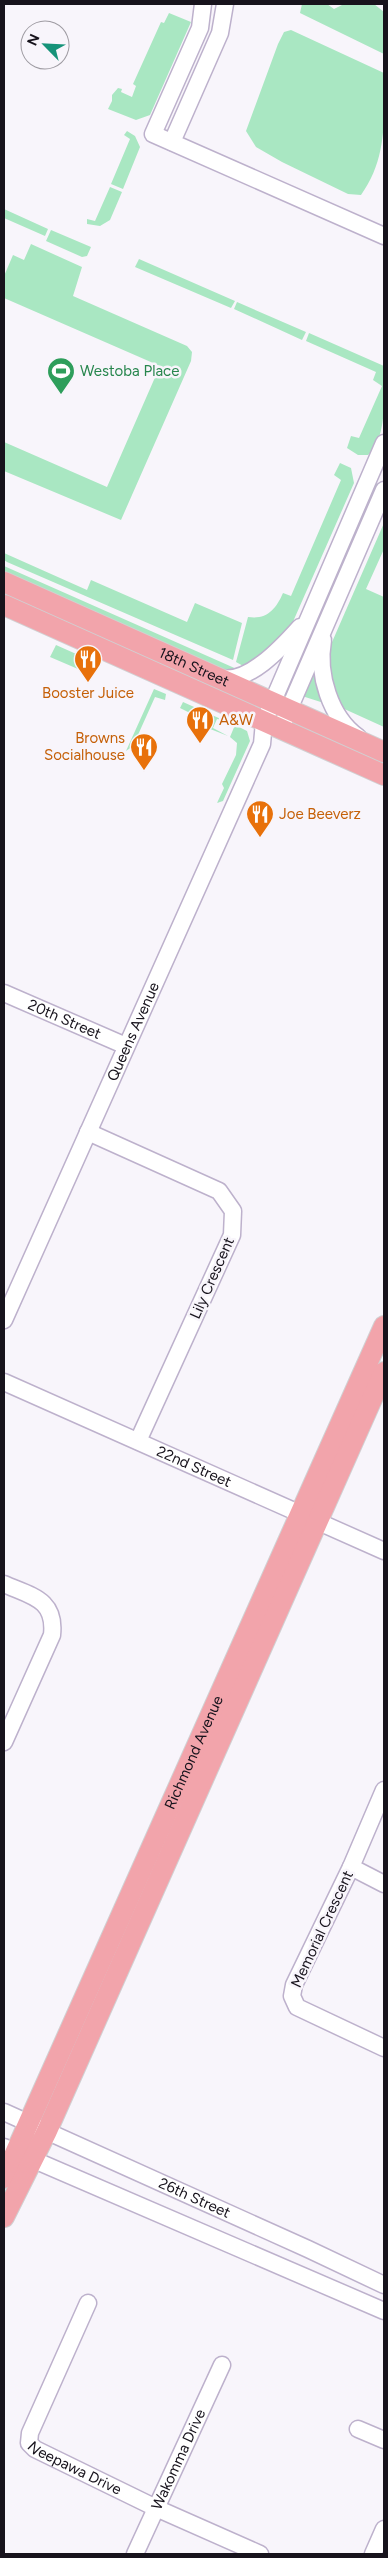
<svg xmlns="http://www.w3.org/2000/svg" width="388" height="2558" font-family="Figtree,sans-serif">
  <rect width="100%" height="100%" fill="#f8f5fb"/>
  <!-- green -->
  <path fill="#a9e7c2" d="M302 4H327L334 9 344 4H374L384 12V54L300 13Z
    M169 13 191 22 150 115 136 120 108 109 112 101V95L118 88 122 89 121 92 132 97 136 86 133 84 161 22 164 23Z
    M291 30 384 73C384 118 388 157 361 195L348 194 282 162 256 147 246 131 278 44 284 32Z
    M127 131 135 136 140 147 123 189 111 184 130 139 124 135Z
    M110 187 122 192 110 220 100 226 87 224V219L95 221Z
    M4 209 48 229 45 236 4 218Z
    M51 230 91 247 87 256 82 257 46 241Z
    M31 244 82 267 73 296 187 346 192 352 191 361 121 520 4 471V442L107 487 160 366 4 298V276L13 255 24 260Z
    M139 259 235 301 231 308 135 267Z
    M237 302 306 332 302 340 234 309Z
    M309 333 384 366C384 391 388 439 368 455H358L347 448 351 436 359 438 382 386 373 380 376 372 306 341Z
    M340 463 351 468 354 483 292 624 282 639 245 667 236 662 248 617C267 620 276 609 283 593L291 596 341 480 334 475Z
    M375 483 379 485 291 689 287 687Z
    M384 523V549L366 589 384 597V727L340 707 327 664 329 649Z
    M4 553 87 590 91 580 187 622 195 603 242 623 233 660 7 562 4 560Z
    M4 566 239 670 229 673 4 574Z
    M56 645 92 661 85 672 50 657Z
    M315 666 327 704 302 696Z
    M154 689 166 694 165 700 155 697 133 746 126 751Z
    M183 702 232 724 217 719 213 728 228 736 200 725 192 714 180 708Z
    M235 725 247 731 250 741 223 801 217 803 224 788 222 784 236 755 237 743 230 737Z"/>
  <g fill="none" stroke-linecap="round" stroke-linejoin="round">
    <!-- minor casing -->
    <g stroke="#bdb1cc" stroke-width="19">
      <g id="minor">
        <path d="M203 4 200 28 153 134 384 236"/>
        <path d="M172 142 220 33 225 4"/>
        <path d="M323 640C317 674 330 717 358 737"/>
        <path d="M218 677C246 687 283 646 300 627"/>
        <path d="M284 721 384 490"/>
        <path id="s1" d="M4 993 126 1046"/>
        <path d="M88 1132 219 1191 233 1211 232 1235 138 1441"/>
        <path id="s2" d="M4 1320 262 744 264 722 384 443"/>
        <path id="s3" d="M4 1382 384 1551"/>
        <path d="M4 1584C31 1596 56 1599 52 1635L4 1742"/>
        <path d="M384 1790 351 1867 294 1985 292 1996 297 2007 384 2048"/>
        <path d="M351 1867 384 1884"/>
        <path id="s4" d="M4 2112 308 2249 384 2285"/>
        <path d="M4 2147 384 2311"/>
        <path id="s5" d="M88 2303 30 2433 29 2443 35 2449 156 2508 260 2554"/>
        <path d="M358 2429 384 2440"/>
        <path id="s6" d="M135 2554 222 2365"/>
        <path d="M373 2554 384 2529"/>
      </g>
    </g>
    <!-- major casing -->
    <g stroke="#d1d0d2" stroke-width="22">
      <g id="major">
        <path id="s7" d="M4 582 384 752"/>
        <path d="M4 605 384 775"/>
        <path id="s8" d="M4 2178 384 1326"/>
        <path d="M4 2217 47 2131 384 1372"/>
      </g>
    </g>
    <!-- minor -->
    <use href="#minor" stroke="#fff" stroke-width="16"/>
    <!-- major -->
    <use href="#major" stroke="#f2a4ab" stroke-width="20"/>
  </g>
  <!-- icons -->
  <defs>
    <g id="stadium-pin" transform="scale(1.4375)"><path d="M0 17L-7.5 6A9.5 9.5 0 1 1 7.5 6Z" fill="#2e9e5b" stroke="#f8f5fb"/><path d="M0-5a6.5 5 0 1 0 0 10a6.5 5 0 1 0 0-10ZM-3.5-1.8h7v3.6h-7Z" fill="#fff"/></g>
    <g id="restaurant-pin" transform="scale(1.4375)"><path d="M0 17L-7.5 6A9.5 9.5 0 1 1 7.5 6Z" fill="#e8710a" stroke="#f8f5fb"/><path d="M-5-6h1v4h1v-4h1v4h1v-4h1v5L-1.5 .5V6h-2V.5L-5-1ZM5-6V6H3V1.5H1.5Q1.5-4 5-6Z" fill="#fff"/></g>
  </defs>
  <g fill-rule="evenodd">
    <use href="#stadium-pin" x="61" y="371"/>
    <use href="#restaurant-pin" x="88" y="659"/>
    <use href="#restaurant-pin" x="200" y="720"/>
    <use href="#restaurant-pin" x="144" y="747"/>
    <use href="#restaurant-pin" x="260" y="814"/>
  </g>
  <g text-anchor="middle" stroke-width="5" stroke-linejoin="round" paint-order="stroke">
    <!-- leisure labels -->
    <g font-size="15" fill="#27864d" stroke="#f8f5fb" text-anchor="start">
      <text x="80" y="376">Westoba Place</text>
    </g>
    <!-- street labels -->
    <g font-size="15" fill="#17131c" stroke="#f8f5fb">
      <text dy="5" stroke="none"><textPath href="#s7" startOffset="208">18th Street</textPath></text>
      <text dy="5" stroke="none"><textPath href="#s1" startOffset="66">20th Street</textPath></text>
      <text dy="5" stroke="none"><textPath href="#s2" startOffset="316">Queens Avenue</textPath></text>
      <text transform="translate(212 1278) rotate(-66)" y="5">Lily Crescent</text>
      <text dy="5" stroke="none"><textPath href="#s3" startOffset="208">22nd Street</textPath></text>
      <text dy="5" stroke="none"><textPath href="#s8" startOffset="466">Richmond Avenue</textPath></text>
      <text transform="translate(322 1929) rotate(-65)" y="5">Memorial Crescent</text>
      <text dy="5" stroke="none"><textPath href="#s4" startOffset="209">26th Street</textPath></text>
      <text dy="5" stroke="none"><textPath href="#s6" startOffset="104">Wakomma Drive</textPath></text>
      <text dy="5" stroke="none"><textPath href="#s5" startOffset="205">Neepawa Drive</textPath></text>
    </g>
    <!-- food labels -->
    <g font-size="15" fill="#c56008" stroke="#f8f5fb" text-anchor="start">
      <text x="88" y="698" text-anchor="middle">Booster Juice</text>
      <text x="219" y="725">A&amp;W</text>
      <text x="125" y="743" text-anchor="end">Browns<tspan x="125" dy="17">Socialhouse</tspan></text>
      <text x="279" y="819">Joe Beeverz</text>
    </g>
  </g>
  <!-- border -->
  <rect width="388" height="2558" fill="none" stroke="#17131c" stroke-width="10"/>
  <!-- north arrow -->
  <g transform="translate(45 45) rotate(294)"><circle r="24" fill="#f8f5fb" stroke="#9e9ba2"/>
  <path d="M0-4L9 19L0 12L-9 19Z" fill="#169379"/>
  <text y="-8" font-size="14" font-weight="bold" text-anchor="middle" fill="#17131c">N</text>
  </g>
</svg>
